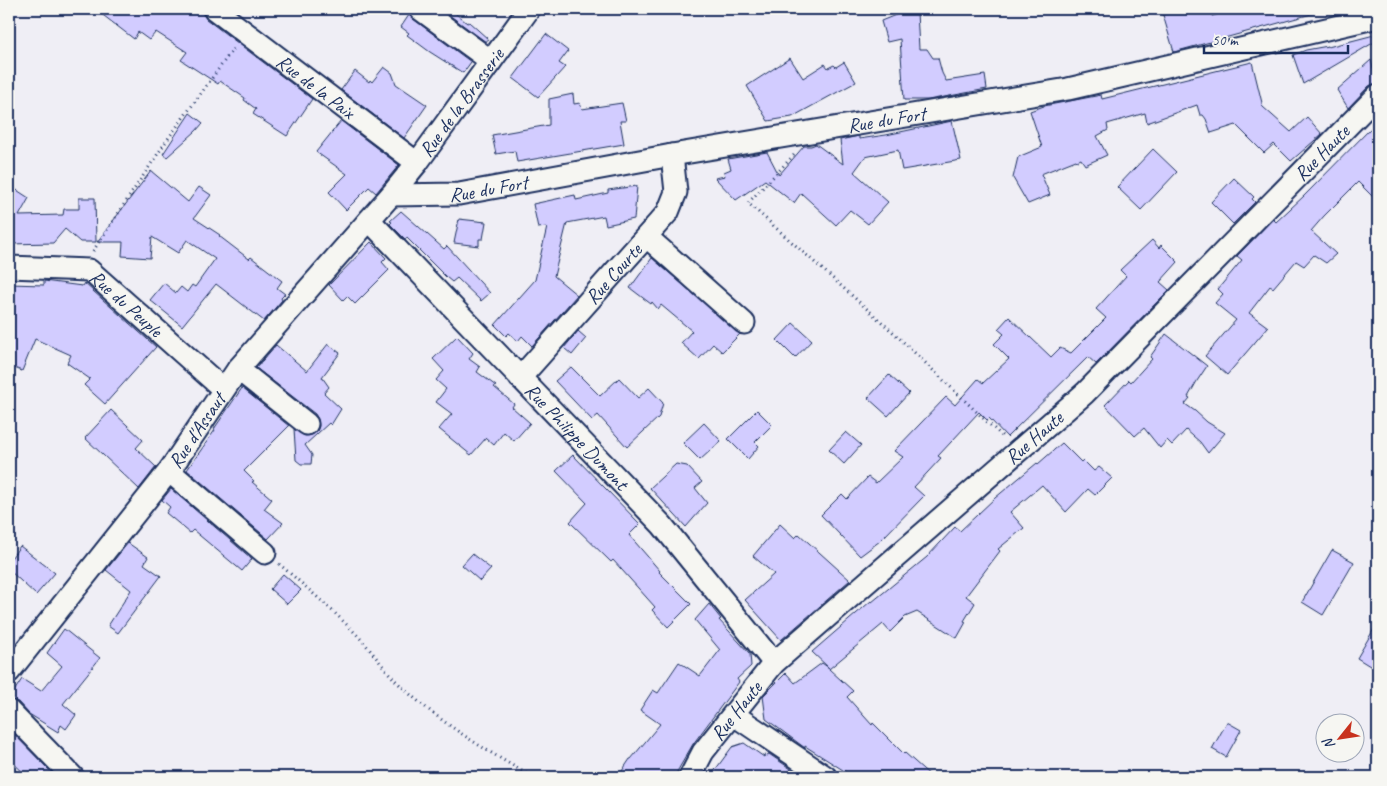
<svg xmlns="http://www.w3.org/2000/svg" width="1387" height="786" font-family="Caveat,sans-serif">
  <rect width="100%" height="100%" fill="#efeef5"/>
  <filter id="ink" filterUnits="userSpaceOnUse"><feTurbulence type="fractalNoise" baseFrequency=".02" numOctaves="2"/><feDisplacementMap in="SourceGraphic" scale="10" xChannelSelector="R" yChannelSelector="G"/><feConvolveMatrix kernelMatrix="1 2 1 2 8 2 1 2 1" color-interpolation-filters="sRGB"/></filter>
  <g filter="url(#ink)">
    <!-- building -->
    <path fill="#d2ccff" stroke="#1b2f5e" d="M95 9H202L203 14 206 19 312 99 287 136 253 114 256 109 244 100 245 98 220 81 218 84 181 60 187 52 156 32 149 40 138 32 134 39Z
      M441 9H450L467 23 469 22 488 39 486 42Z
      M1184 9H1211L1212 16 1238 9H1314L1315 13 1174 52 1163 15Z
      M903 12H917L919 49H927L933 58H938L942 73 946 81 985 75 987 89 928 100H904L900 39 887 42 881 21Z
      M409 15 413 19 471 62 463 73 430 52 407 35 409 33 401 27Z
      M546 34 568 51 559 63 565 67 538 97 513 78Z
      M1378 34V40L1303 84 1293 55 1306 50 1328 46V47Z
      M790 58 803 78 825 64 828 68 834 65 836 67 844 62 856 82 792 117 768 121 747 86Z
      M1371 60 1377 83 1369 86 1348 108 1337 90Z
      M1252 62 1263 107 1291 132 1307 117 1322 134 1291 161 1274 144 1264 153 1236 125 1211 133 1206 119 1203 115H1200L1197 105 1147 123 1145 113 1107 124 1108 130 1097 136 1107 155 1085 165 1081 159 1077 161 1076 160 1041 174 1050 195 1028 204 1013 178 1018 157 1042 147 1030 111 1044 106 1101 95 1102 99Z
      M384 67 392 73 396 84 427 105 404 138 341 90 355 71 369 82 370 80 372 82Z
      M573 94 574 104 580 103 582 109 622 103 626 121H620L624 144 517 162 515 151 496 154 492 135 549 125V99Z
      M190 113 203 123 196 131 167 157 163 154Z
      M341 121 399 165 376 193 369 187 346 210 329 192 347 174 316 152Z
      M952 121 961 160 902 170 898 150 865 157 854 172 888 202 868 224 850 210 836 225 801 193 794 203 765 180 736 200 715 178 725 176 724 172 731 169 728 159 767 152 779 175 804 146H811L816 144 843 164 840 140 859 136V139L886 135Z
      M1378 121V202L1358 182 1324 216 1311 231 1336 254 1326 263 1314 255 1304 266 1296 261 1273 288 1270 286 1249 313 1268 327 1227 375 1205 356 1236 320 1215 303 1223 294 1218 289 1242 260 1237 256 1273 219 1276 222 1304 196Z
      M1153 149 1177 172 1141 210 1117 187Z
      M151 171 188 202 199 187 211 195 194 218 220 235 219 236 249 259 251 257 282 281 277 288 285 294 281 298 282 300 264 321 216 284 182 326 150 300 164 283 176 293 181 287 187 292 192 285 195 287 215 259 187 240 178 253 152 237 150 258 122 256 123 242H97Z
      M1234 178 1254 197 1252 199 1255 202 1233 224 1211 202Z
      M9 185 29 198 19 216 63 215 64 209H79V198H95L96 242H80L65 229 53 243 9 244Z
      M637 186 634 219 606 225 604 216 567 223 554 276 577 295 532 346 522 336 518 341 509 333 506 336 495 325 535 280 547 227 538 228 533 204 575 195 576 200 608 193V190Z
      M401 211 444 249 447 246 490 293 481 301 457 278 452 282 446 277 407 238 405 239 390 224 392 222 390 221Z
      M459 219 486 222 483 239H479V246L454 243Z
      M1152 240 1159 248 1161 245 1178 262 1160 282 1169 290 1096 364 1088 357 1007 437 989 418 987 420 979 412 938 456 941 458 914 487 924 496 880 541 860 556 821 515 842 494 847 499 868 477 876 483 903 457 894 451 946 397 955 405 978 379 983 383 1009 359 994 344 1004 334 998 329 1009 317 1051 357 1060 348 1071 353 1106 318 1096 309 1126 276 1120 270Z
      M371 242 386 258 382 262 389 270 355 304 347 296 343 300 329 285Z
      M652 258 740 334 722 352 713 344 699 359 681 343 692 331 661 305 658 309 652 302 651 304 630 288Z
      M44 281 82 286 84 283 156 347 105 404 84 385 90 379 67 363 71 355 35 339 22 371 9 366V284L44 285Z
      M793 323 812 340 795 358 777 340Z
      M578 331 586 338 572 355 564 348Z
      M1166 334 1207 366 1197 381 1188 397 1190 398 1185 404 1195 411 1207 422 1225 433 1208 453 1200 442 1186 430 1172 445 1167 440 1160 448 1144 428 1135 436 1105 405 1129 380 1131 382 1152 359 1150 357Z
      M457 336 473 353 469 359 480 367 477 372 496 386 494 387 514 404 512 407 530 423 514 441 504 432 494 445 486 438 471 455 439 429 452 414 436 402 446 389 436 380 444 371 433 359Z
      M328 344 340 353 322 377 329 387 324 393 341 409 331 425 329 423 305 445 312 455 311 464H301L296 460 294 429 305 436 312 435 317 431 319 426 318 419 315 414 256 368 276 345 307 371Z
      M571 367 600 396 619 378 638 398 649 388 663 403 659 417 627 447 598 415 592 420 555 381Z
      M889 375 909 393 888 416 868 398Z
      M242 388 289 426 244 471 254 481 252 482 272 499 264 509 283 523 268 539 187 470 215 430 214 429Z
      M111 410 143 440 136 448 156 467 139 489 85 438Z
      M757 410 772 425 755 442 759 446 748 459 728 439Z
      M704 423 721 441 700 460 683 443Z
      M846 432 861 445 844 464 829 450Z
      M1062 443 1081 462 1083 460 1094 471 1099 467 1112 478 1095 495 1088 489 1066 512 1042 485 1010 512 1024 528 998 549 1000 551 966 596 975 603 964 621 966 622 957 638 917 612 905 617 890 632 883 624 829 669 853 691 847 697 872 725 873 723 904 754 905 753 932 777H854L805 746V748L766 719 763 696 786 673 795 683 822 663 829 668 812 652 871 601 872 602 927 557 955 527 960 531 995 498 1037 463 1038 464Z
      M573 455 640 524 629 535 660 571 659 572 691 604 668 627 652 610 655 607 613 560 611 562 570 522 587 503 556 471Z
      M676 464 687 466 702 482 695 488 707 503 686 527 650 488Z
      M171 489 252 559 242 571 193 530 190 533 166 513 170 507 162 500Z
      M780 524 795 538 799 534 850 580 781 640 745 600 774 574 753 556Z
      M128 543 148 557 144 564 161 576 118 633 108 626 131 590 106 570Z
      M20 546 55 573 36 595 9 570V561Z
      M1332 550 1354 562 1323 615 1302 602Z
      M472 554 491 569 480 581 462 565Z
      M283 574 301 590 287 604 270 589Z
      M709 604 721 619 719 620 750 654 751 666 737 679 739 682 693 744 674 777H618L630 759H631L660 724 640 710 653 690 658 693 679 662 700 676 720 650 695 620Z
      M1378 622V671L1357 658Z
      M64 629 100 658 63 704 76 715 66 729 61 725 58 732 29 714 18 702 9 699 22 679 41 691 62 666 47 653Z
      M1227 722 1241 730 1226 757 1212 749Z
      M9 729 56 777H37L31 771 26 775 9 759 12 755 9 752Z
      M744 743 764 757 765 755 768 756 769 754 791 769 786 777H710L732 747Z"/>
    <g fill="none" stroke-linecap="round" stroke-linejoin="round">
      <!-- street casing -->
      <g stroke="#1b2f5e" stroke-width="25">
        <g id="street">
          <path id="s1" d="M214 9 417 163"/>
          <path d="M420 9 491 61"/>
          <path id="s2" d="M391 195 459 194 672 155 1068 89 1378 17"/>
          <path id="s3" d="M369 220 662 525 774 663"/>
          <path d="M647 237 744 323"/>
          <path id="s4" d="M9 267 89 270 223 389"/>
          <path d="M238 369 307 424"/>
          <path id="s5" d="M520 378 668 212 676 192 672 155"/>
          <path d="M169 471 265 553"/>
          <path id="s6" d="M9 672 169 471 238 369 391 195 417 163 529 9"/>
          <path d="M9 711 73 777"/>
          <path d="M734 715 826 777"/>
          <path id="s7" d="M690 777 703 752 774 663 1085 393 1378 95"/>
        </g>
      </g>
      <!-- path -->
      <path stroke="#1b2f5e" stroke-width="3" stroke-dasharray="1 4" stroke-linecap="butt" d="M794 155 748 203 894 333 1004 438
        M93 251 165 143 233 49
        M279 564C306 587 333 610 358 636 371 650 382 666 395 680 435 720 484 749 532 777"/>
      <!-- street -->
      <use href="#street" stroke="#f6f6f2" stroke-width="21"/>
    </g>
  </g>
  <g text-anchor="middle" stroke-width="4" stroke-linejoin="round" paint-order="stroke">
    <!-- street labels -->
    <g font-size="20" fill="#1b2f5e" stroke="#f6f6f2">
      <text dy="7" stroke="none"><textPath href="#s1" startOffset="128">Rue de la Paix</textPath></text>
      <text dy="7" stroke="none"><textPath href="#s6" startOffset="728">Rue de la Brasserie</textPath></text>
      <text dy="7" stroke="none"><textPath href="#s2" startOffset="502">Rue du Fort</textPath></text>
      <text dy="7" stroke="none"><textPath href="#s7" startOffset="891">Rue Haute</textPath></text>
      <text dy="7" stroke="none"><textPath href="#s2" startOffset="98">Rue du Fort</textPath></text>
      <text dy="7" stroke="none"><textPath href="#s5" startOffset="140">Rue Courte</textPath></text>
      <text dy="7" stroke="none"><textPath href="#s4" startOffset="130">Rue du Peuple</textPath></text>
      <text dy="7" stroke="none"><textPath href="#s6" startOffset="306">Rue d'Assaut</textPath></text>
      <text dy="7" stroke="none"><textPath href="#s3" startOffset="300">Rue Philippe Dumont</textPath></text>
      <text dy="7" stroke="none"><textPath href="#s7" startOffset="486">Rue Haute</textPath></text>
      <text dy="7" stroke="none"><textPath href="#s7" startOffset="81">Rue Haute</textPath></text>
    </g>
  </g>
  <!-- margin -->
  <rect width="1387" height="786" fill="none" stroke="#f6f6f2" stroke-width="30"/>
  <rect x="15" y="15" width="1357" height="756" fill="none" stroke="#1b2f5e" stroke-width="2" filter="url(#ink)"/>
  <!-- north arrow -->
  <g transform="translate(1340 738) rotate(240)"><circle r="24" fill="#f6f6f2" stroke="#9ea6b7"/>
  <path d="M0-4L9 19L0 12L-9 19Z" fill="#c8321e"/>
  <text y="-8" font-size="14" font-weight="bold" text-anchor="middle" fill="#1b2f5e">N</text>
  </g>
  <!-- scale -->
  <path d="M1204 45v8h144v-8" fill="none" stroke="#1b2f5e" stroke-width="2.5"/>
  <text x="1212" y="45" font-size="15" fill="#1b2f5e" stroke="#f6f6f2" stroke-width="4" paint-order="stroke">50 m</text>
</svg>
